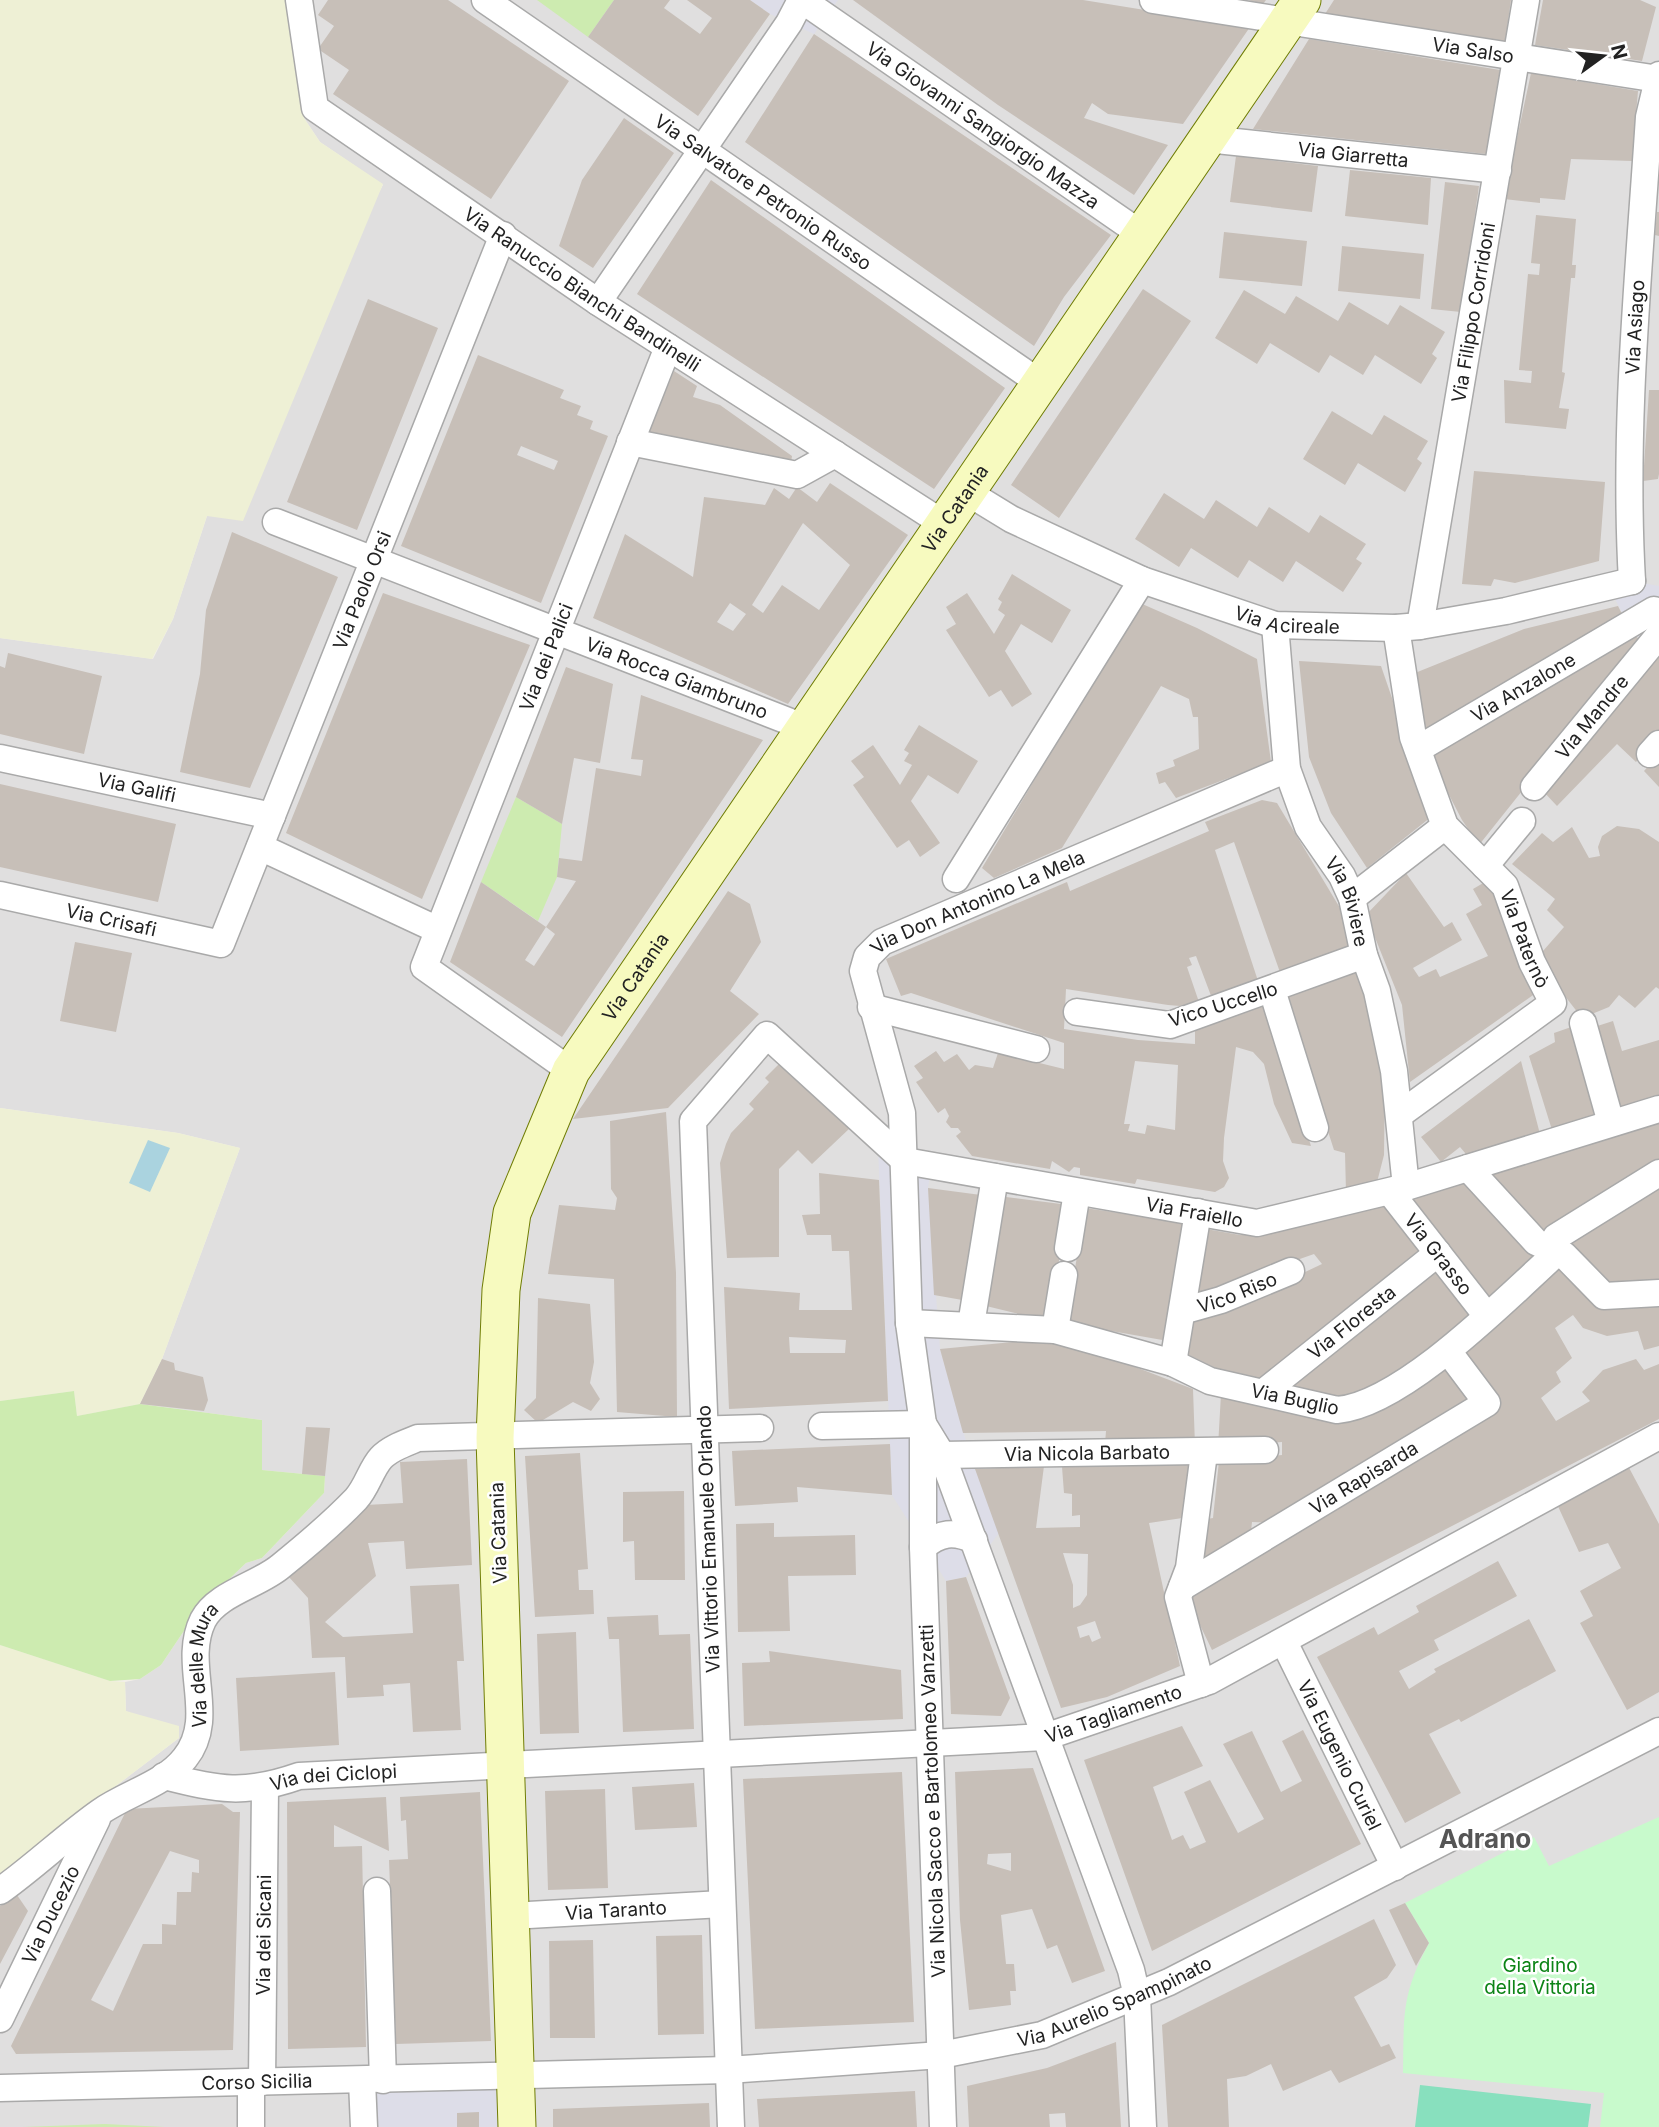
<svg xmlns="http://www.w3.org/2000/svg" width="1659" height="2127" font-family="Inter,sans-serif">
  <rect width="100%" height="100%" fill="#f2efe9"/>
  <!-- residential -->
  <path fill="#e0dfdf" d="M287 0H1659V2127H0V1874L179 1738 126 1711 125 1682 140 1679 161 1665 200 1607 246 1563 262 1558 324 1493 325 1476 262 1470V1420L140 1404 162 1359 240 1148 178 1133 0 1108V638L153 659 173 619 207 516 383 185 320 142 304 118Z"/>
  <!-- farmland -->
  <path fill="#eef0d5" d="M0 0H287L304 118 320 142 383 184 243 521 207 516 173 619 152 659 0 638Z
    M0 1108 178 1133 240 1148 162 1359 140 1404 77 1416 74 1391 0 1401Z
    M0 1645 110 1681 125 1682 126 1711 179 1726V1738L0 1874Z"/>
  <!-- grass -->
  <path fill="#cdebb0" d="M537 0H614L588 37Z
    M516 797 562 824 557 877 538 921 481 882Z
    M74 1391 77 1416 140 1404 262 1420V1470L325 1476 324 1493 262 1558 246 1563 200 1607 161 1665 140 1679 110 1681 0 1645V1401Z
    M105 2124 165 2127H22Z"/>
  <!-- park -->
  <path fill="#c8facc" d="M1659 1817V2127H1600L1604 2093 1403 2073C1404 2016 1401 1995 1429 1943L1405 1903 1534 1837 1549 1866Z"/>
  <!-- pitch -->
  <path fill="#88e0be" d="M1420 2085 1591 2104 1588 2127H1415Z"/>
  <!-- plaza -->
  <path fill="#dddde8" d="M750 0H838L814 34 770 14Z
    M1632 581 1659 586V656L1632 631 1608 586Z
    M878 1147 931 1168 928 1188 940 1349 970 1455 999 1533 966 1577 946 1581 892 1495Z
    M515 2075 517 2127H350L348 2081Z"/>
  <!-- water -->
  <path fill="#aad3df" d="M148 1140 170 1148 150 1192 129 1183Z"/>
  <!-- building -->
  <path fill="#c7bfb8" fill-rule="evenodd" d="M328 0H448L569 81 491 199 333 94 349 70 318 49 334 26 318 15Z
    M614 0H670L664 8 700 34 712 18 687 0H750L770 14 698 116 588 37Z
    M853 0H1083L1250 27 1183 124 1108 114 1092 103 1084 118 1168 145 1134 195 998 105Z
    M1248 0H1266L1263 4Z
    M1334 0H1511L1505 42 1325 14Z
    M1543 0H1640L1656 7 1642 61 1535 45Z
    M814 34 1111 235 1064 297 1034 346 745 142Z
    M1309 39 1500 70 1486 154 1253 129Z
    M1531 73 1638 91 1632 161 1571 159 1565 200 1540 198V203L1504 199Z
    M624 118 674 153 593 268 559 246 582 180Z
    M1236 156 1318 166 1312 212 1230 202Z
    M1350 170 1431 178 1428 225 1345 216Z
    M711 180 1005 388 934 489 637 294Z
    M1445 182 1479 186 1461 312 1431 309Z
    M1657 212H1659V236L1655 235Z
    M1536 215 1576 219 1572 265H1576L1575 278H1571L1562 372 1565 373 1559 408 1569 409 1566 429 1505 423 1504 380 1531 383 1532 371 1519 370 1528 274 1539 275 1540 264 1531 263Z
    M1224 232 1307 241 1302 286 1219 278Z
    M1342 246 1424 254 1420 299 1338 291Z
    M1143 289 1191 321 1059 518 1011 485Z
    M1244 290 1285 314 1296 296 1338 321 1349 302 1388 325 1400 305 1445 332 1432 354 1437 358 1421 384 1375 355 1363 375 1330 355 1319 373 1270 343 1257 364 1215 338Z
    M368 299 438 328 357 530 287 502Z
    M478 355 564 390 560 398 581 406 577 415 593 421 590 429 608 436 541 603 401 546ZM521 446 558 461 554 470 517 455Z
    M674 371 697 386 693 397 720 405 792 456 791 463 647 436Z
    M1649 390H1659V474L1658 479 1643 481Z
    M1332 411 1372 435 1384 415 1428 441 1417 459 1422 463 1405 492 1358 463 1345 485 1303 459Z
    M1474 471 1605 482 1599 561 1515 583 1494 579 1491 586 1462 584Z
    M830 483 908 535 788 704 593 618 625 534 693 577 704 497 765 505 774 488 789 499 797 487 817 502ZM803 523 850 565 819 610 782 585 763 613 752 605ZM730 603 746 614 733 631 717 622Z
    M1164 493 1204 519 1216 500 1257 527 1269 507 1309 533 1320 515 1366 544 1356 559 1362 563 1343 592 1296 561 1283 582 1249 560 1238 578 1191 548 1179 567 1135 539Z
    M232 532 338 577 250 788 180 772 200 674 206 610Z
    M1012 574 1071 610 1052 643 1021 624 1005 651 1032 694 1012 707 1001 690 989 697 946 630 956 624 946 607 967 593 994 634 1005 615 998 610 1002 602 998 599Z
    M383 593 530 645 422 899 286 833Z
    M1140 603 1197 628 1257 659 1271 762 1176 798 1165 782 1159 784 1156 773 1175 766 1173 760 1199 749 1198 717H1193L1189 699 1161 686 1062 848 994 878 982 868Z
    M1618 606 1624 618 1426 732 1415 673 1524 629Z
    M1632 631 1641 642 1479 845 1462 820 1429 756Z
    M8 653 102 676 84 754 0 734V666L5 668Z
    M1659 656V737L1636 762 1617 744 1557 806 1542 790Z
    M1299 661 1381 666 1415 765 1431 817 1367 868 1331 813 1309 757Z
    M566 667 613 684 600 763 574 758 562 824 516 797Z
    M641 695 763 740 562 1037 450 962 481 882 546 927 525 960 534 966 555 934 546 927 576 881 557 877 559 858 582 861 596 768 641 776 643 760 631 759Z
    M919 725 978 761 958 794 928 775 911 801 940 843 920 857 909 840 897 848 853 785 864 777 851 761 873 745 900 785 912 765 904 761 909 753 904 750Z
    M1659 754V787L1644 771Z
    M0 784 176 824 158 902 0 867Z
    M1262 800 1277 803 1340 908 1350 954 1282 978 1234 842 1215 850 1259 984 1213 1001 1196 956 1189 958 1192 965 1187 967 1200 1005 1192 1007 1168 1005 1066 989 1064 1029 1138 1040 1195 1044V1026L1265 1001 1311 1146 1292 1143 1274 1104 1264 1064 1253 1052 1236 1047 1224 1138 1223 1161 1229 1178 1224 1187 1215 1192 1137 1179 1135 1184 1080 1175V1168L1074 1167 1069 1172 1052 1161 1050 1169 972 1156 956 1136 961 1132 958 1128H951L946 1122 949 1116 945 1108 938 1113 916 1082 923 1078 914 1066 936 1051 944 1062 957 1054 969 1070 975 1065 993 1068 998 1053 1064 1069V1043L911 993 901 996 886 959 1067 882 1070 891 1209 831 1205 822ZM1135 1061 1178 1065 1175 1130 1147 1125 1145 1134 1128 1131 1130 1124H1124Z
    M1617 826 1639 829 1659 842V989L1656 987 1635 1008 1619 995 1609 1007 1582 1018 1536 959 1564 927 1547 910 1555 899 1512 864 1542 833 1553 842 1572 827 1589 858 1600 856 1598 847 1602 836Z
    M1406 873 1444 927 1452 922 1462 940 1413 968 1419 977 1436 969 1440 977 1488 956 1466 914 1482 905 1473 889 1485 882 1498 896 1536 993 1410 1082 1402 1005 1366 915Z
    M728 891 750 904 761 942 730 991 759 1014 668 1108 573 1119Z
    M75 942 132 953 116 1032 60 1021Z
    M1357 969 1385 1078 1384 1155 1376 1186 1346 1192 1345 1153 1334 1150 1284 995Z
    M1613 1021 1622 1051 1659 1040V1102L1613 1116 1588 1029Z
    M1577 1025 1604 1120 1552 1130 1529 1056 1555 1042 1554 1033Z
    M1521 1061 1541 1138 1471 1160 1460 1147 1441 1162 1421 1137Z
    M781 1062 850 1128 812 1164 798 1150 779 1169V1257L727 1258 720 1163 726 1144 731 1133 754 1109 749 1104 769 1082 765 1078Z
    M666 1112 676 1273 677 1417 617 1412 614 1279 548 1274 559 1205 615 1210 617 1198 611 1189 610 1121Z
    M1659 1117V1167L1545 1239 1483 1170Z
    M819 1173 879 1180 888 1401 729 1409 724 1287 800 1293 799 1310H852L849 1251H832L831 1235H807L802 1215 820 1214ZM789 1337 846 1340 845 1353H790Z
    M1462 1176 1540 1260 1491 1306 1404 1195Z
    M1659 1179V1287L1604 1290 1561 1241Z
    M928 1188 981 1195 968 1301 934 1295Z
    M1006 1197 1061 1204V1245L1051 1322 982 1305Z
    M1384 1201 1427 1253 1266 1379H1238L1185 1353 1191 1319 1246 1300 1322 1264 1314 1254 1195 1296 1206 1229 1240 1235Z
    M1085 1208 1187 1223 1168 1341 1066 1323Z
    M1559 1261 1606 1304 1659 1299V1346L1644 1350 1638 1331 1607 1336 1583 1328 1573 1315 1555 1328 1572 1358 1556 1372 1561 1382 1541 1398 1556 1421 1590 1401 1582 1392 1603 1370 1636 1359 1644 1370 1659 1364V1419L1212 1650 1186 1596 1499 1404 1462 1354Z
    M1436 1266 1479 1317 1348 1403 1285 1389Z
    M538 1298 590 1304 594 1362 590 1383 600 1399 591 1411 573 1402 538 1423 524 1410 536 1398Z
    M1045 1339 1088 1349 1193 1389 1195 1446 1105 1444 1106 1431 963 1433 940 1349Z
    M162 1359 174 1363 175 1370 203 1377 208 1400 204 1411 140 1404Z
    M1448 1362 1476 1398 1277 1523 1252 1522 1250 1541 1203 1566 1201 1520 1213 1518 1219 1461 1282 1455V1442L1218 1447 1221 1394 1338 1420Z
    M306 1427 330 1428 325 1476 302 1474Z
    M890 1444 892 1495 797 1487 798 1502 735 1506 732 1451Z
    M580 1453 588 1569 578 1570 579 1590H593L594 1614 535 1617 525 1456Z
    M467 1459 472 1565 406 1569 404 1541 368 1543 376 1576 325 1622 343 1637 413 1633 410 1586 459 1584 464 1661H457L461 1730 413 1732 410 1683 383 1685 384 1696 347 1698 345 1657 312 1658 308 1598 288 1576 366 1505 403 1503 400 1462Z
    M1196 1461 1189 1517 1149 1523 1180 1666 1107 1697 1061 1708 975 1469 1044 1466 1036 1528 1080 1527V1515L1072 1516V1494L1064 1493 1062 1467ZM1063 1553 1088 1554 1087 1595 1080 1605 1073 1608V1585ZM1095 1621 1101 1638 1092 1642 1089 1635 1080 1638 1077 1627Z
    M1627 1464 1659 1524V1692L1627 1710 1580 1623 1593 1616 1580 1591 1621 1568 1608 1543 1579 1552 1556 1502Z
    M684 1491 685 1580H635L634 1541 623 1542V1492Z
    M774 1523V1537L855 1535 856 1575 788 1576 790 1631 738 1632 736 1524Z
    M1498 1561 1517 1596 1434 1640 1439 1650 1399 1671 1409 1689 1436 1672 1434 1669 1529 1619 1556 1671 1461 1722 1459 1719 1429 1734 1461 1793 1405 1823 1317 1657 1374 1627 1378 1635 1419 1612 1416 1606Z
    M966 1577 1010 1698 1001 1716 951 1714 946 1581Z
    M658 1615 659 1635 690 1634 694 1729 623 1732 619 1639H609L607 1617Z
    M576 1632 579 1733 540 1734 537 1634Z
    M769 1651 901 1670 903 1719 744 1726 742 1663 770 1662Z
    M335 1672 339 1745 240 1751 236 1678Z
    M1182 1726 1203 1766 1153 1787 1172 1840 1183 1835 1190 1849 1206 1842 1184 1792 1210 1780 1238 1833 1264 1819 1223 1744 1252 1731 1281 1792 1302 1781 1282 1741 1303 1730 1361 1844 1152 1951 1084 1760Z
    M1033 1768 1105 1971 1072 1983 1057 1945 1047 1949 1032 1909 1001 1915 1006 1964H1014L1016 1991H1010L1011 2005 969 2010 960 1920 955 1772ZM1011 1853V1871L987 1864 988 1854Z
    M902 1772 914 2022 755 2029 743 1779Z
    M694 1783 697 1827 635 1830 632 1787Z
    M605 1789 608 1888 548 1890 545 1791Z
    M480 1792 491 2041 396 2044 389 1860 408 1859 406 1820 401 1821 400 1797Z
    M386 1797 389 1851 334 1825V1847L362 1846 366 2047 288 2049 287 1802Z
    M222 1804 233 1812H240L233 2050 16 2054 11 2046 127 1809ZM170 1851 199 1860V1873L192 1872 191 1892H177L176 1925 162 1924V1944H143L113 2011 91 2000Z
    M17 1895 28 1911 0 1964V1906Z
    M1405 1903 1429 1943 1416 1966 1389 1910Z
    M1374 1919 1396 1965 1387 1978 1354 1997 1381 2047 1389 2044 1396 2058 1339 2083 1331 2070 1283 2091 1271 2064 1246 2076 1227 2079 1229 2127H1168L1162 2025Z
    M702 1935 704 2034 658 2035 656 1936Z
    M593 1940 595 2038H550L549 1941Z
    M1116 2042 1121 2127H1066L1065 2113 1049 2114 1050 2127H969L967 2086 1047 2068Z
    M915 2091 917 2127H759L757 2099Z
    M709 2103 710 2127H553V2109Z
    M479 2112V2127H457V2113Z"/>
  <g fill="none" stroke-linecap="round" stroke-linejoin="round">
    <!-- street casing -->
    <g stroke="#a9a9a9" stroke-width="29">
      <g id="street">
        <path id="s1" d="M299 0 315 108 598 302 944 524"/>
        <path id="s2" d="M485 0 1040 383"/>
        <path id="s3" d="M802 0 1141 234"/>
        <path id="s4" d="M1153 0 1658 79"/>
        <path id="s5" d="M1207 139 1498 170"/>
        <path d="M598 302 789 23 801 0"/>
        <path d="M630 442 797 475 835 454"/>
        <path id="s6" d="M967 492 1011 519 1142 580 1275 625 1396 628 1420 626 1506 611 1632 581"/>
        <path id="s7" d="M276 522 806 728"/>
        <path id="s8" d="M1632 581C1623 425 1639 272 1649 117L1659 75"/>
        <path id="s9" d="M1275 625 1287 769 1308 827 1342 876 1352 898 1364 955 1377 991 1394 1071 1406 1187"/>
        <path id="s10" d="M1420 626 1526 0"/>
        <path id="s11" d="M1396 628 1413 737 1445 826 1505 886 1532 962 1553 1003 1399 1115"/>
        <path id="s12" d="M1418 749 1654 610"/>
        <path d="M1650 754 1659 744"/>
        <path id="s13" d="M0 758 272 816"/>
        <path id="s14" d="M1534 787 1659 635"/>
        <path d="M260 847 438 930"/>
        <path d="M1485 866 1522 821"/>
        <path d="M956 879 1142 580"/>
        <path id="s15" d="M0 895 221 944 503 235"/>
        <path d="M1352 898 1445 826"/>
        <path d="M1272 990 1315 1128"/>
        <path d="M871 1007 1036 1049"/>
        <path d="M1077 1012 1170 1025 1364 955"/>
        <path d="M1583 1023 1611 1123"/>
        <path id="s16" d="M571 1071 424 967 668 347"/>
        <path d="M1468 1168 1536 1242 1564 1255 1604 1296 1659 1293"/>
        <path id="s17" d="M1390 1192 1487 1316"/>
        <path d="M1068 1248 1077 1192"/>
        <path id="s18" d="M1182 1311 1221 1300 1291 1271"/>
        <path d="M909 1323 1055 1330 1173 1363 1210 1381 1337 1410C1401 1405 1503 1302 1551 1258L1556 1237 1659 1173"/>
        <path d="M971 1325 995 1177"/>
        <path d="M1055 1330 1064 1275"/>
        <path d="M1173 1363 1198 1212"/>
        <path id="s19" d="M1264 1392 1438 1253"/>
        <path d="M923 1424 942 1455 1131 1970 1137 1996 1143 2127"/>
        <path d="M822 1426 923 1424"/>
        <path id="s20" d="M942 1455 1265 1450"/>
        <path d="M923 1547C940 1532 954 1531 974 1540"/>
        <path id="s21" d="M1182 1587 1487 1403 1448 1351"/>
        <path id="s22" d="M1284 1642 1395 1867"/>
        <path d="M1201 1684 1178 1597 1189 1568 1204 1453"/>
        <path id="s23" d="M164 1776C219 1790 245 1795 299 1776L1045 1737 1209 1681 1659 1436"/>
        <path id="s24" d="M0 1891C35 1866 66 1836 100 1812 127 1793 165 1784 185 1758 218 1717 181 1665 203 1620 217 1593 259 1585 281 1566 307 1545 333 1523 356 1499 367 1487 371 1469 381 1458 390 1448 406 1443 418 1438L760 1428"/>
        <path d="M377 1891 383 2080"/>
        <path id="s25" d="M511 1916 722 1904"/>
        <path id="s26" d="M0 2019 97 1819"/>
        <path d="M362 2081 364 2127"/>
        <path id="s27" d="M262 2082 265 1788"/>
        <path d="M251 2083V2127"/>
        <path id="s28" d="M0 2088 728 2070 941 2055 1042 2035 1169 1982 1659 1731"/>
        <path id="s29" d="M731 2127 693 1121 767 1035 905 1161 1257 1223 1406 1187 1659 1109"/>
        <path id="s30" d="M943 2127 923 1547V1424L909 1323 902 1113 863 971 867 957 882 942 1287 769"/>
      </g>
    </g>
    <!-- secondary casing -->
    <g stroke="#707d05" stroke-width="39">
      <g id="secondary">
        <path id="s31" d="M517 2127 495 1438 501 1290 512 1213 571 1071 1302 0"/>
      </g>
    </g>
    <!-- street -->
    <use href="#street" stroke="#fff" stroke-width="26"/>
    <!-- secondary -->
    <use href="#secondary" stroke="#f7fabf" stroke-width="37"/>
  </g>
  <g text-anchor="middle" stroke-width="5" stroke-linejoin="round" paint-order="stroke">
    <!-- street labels -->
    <g font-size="19" fill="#222" stroke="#fff">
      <text dy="7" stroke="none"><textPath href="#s4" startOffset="324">Via Salso</textPath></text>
      <text dy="7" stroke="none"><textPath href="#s3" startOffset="220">Via Giovanni Sangiorgio Mazza</textPath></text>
      <text dy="7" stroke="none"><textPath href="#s5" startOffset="147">Via Giarretta</textPath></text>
      <text dy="7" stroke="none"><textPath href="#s2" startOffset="338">Via Salvatore Petronio Russo</textPath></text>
      <text dy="7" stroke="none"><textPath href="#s1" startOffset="432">Via Ranuccio Bianchi Bandinelli</textPath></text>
      <text dy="7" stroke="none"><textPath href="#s10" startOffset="318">Via Filippo Corridoni</textPath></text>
      <text dy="7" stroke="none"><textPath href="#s8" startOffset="254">Via Asiago</textPath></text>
      <text dy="7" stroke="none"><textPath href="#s31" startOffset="1750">Via Catania</textPath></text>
      <text dy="7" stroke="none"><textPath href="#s15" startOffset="607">Via Paolo Orsi</textPath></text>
      <text dy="7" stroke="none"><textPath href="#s6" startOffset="348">Via Acireale</textPath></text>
      <text dy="7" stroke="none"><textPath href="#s16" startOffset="513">Via dei Palici</textPath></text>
      <text dy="7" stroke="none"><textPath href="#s7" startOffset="430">Via Rocca Giambruno</textPath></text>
      <text dy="7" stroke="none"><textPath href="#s12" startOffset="122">Via Anzalone</textPath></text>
      <text dy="7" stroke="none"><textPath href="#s14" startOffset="91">Via Mandre</textPath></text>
      <text dy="7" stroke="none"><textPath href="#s13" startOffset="140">Via Galifi</textPath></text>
      <text dy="7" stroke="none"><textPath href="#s30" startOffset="1302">Via Don Antonino La Mela</textPath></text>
      <text dy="7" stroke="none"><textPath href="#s9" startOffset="292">Via Biviere</textPath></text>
      <text dy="7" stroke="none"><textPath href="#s15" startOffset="114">Via Crisafi</textPath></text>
      <text dy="7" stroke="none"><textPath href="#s11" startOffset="346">Via Paternò</textPath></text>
      <text dy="7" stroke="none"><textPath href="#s31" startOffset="1183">Via Catania</textPath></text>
      <text transform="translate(1223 1004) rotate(-17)" y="7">Vico Uccello</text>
      <text dy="7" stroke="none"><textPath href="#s29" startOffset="1601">Via Fraiello</textPath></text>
      <text dy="7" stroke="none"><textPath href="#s17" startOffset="79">Via Grasso</textPath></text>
      <text dy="7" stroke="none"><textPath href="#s18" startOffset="58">Vico Riso</textPath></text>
      <text dy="7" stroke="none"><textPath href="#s19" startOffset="112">Via Floresta</textPath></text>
      <text transform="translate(1295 1399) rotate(12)" y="7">Via Buglio</text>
      <text dy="7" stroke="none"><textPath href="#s20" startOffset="145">Via Nicola Barbato</textPath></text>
      <text dy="7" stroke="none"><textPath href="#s21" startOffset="212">Via Rapisarda</textPath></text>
      <text transform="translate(498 1533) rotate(-92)" y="7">Via Catania</text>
      <text transform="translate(708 1539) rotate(-92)" y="7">Via Vittorio Emanuele Orlando</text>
      <text dy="7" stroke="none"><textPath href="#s24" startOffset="326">Via delle Mura</textPath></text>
      <text dy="7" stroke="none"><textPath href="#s23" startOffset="957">Via Tagliamento</textPath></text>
      <text dy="7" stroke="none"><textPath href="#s22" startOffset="126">Via Eugenio Curiel</textPath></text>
      <text dy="7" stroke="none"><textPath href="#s23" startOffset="172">Via dei Ciclopi</textPath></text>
      <text transform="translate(932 1801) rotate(-92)" y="7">Via Nicola Sacco e Bartolomeo Vanzetti</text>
      <text dy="7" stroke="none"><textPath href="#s25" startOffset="105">Via Taranto</textPath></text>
      <text dy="7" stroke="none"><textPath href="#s26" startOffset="116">Via Ducezio</textPath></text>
      <text dy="7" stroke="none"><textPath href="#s27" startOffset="147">Via dei Sicani</textPath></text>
      <text dy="7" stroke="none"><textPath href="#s28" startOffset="1124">Via Aurelio Spampinato</textPath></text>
      <text dy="7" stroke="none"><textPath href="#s28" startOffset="257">Corso Sicilia</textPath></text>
    </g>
    <!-- park labels -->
    <g font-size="19" fill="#0c8416" stroke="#fff">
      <text x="1540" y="1972">Giardino<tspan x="1540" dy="22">della Vittoria</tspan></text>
    </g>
    <!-- district labels -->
    <g font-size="26" font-weight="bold" fill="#555" stroke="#fff">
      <text x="1485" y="1848">Adrano</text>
    </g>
  </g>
  <!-- north arrow -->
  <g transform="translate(1603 56) rotate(75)" stroke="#ffffff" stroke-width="5" paint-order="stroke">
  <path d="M0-5L12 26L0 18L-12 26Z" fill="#222222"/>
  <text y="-10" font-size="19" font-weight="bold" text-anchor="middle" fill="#222222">N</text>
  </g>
</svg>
